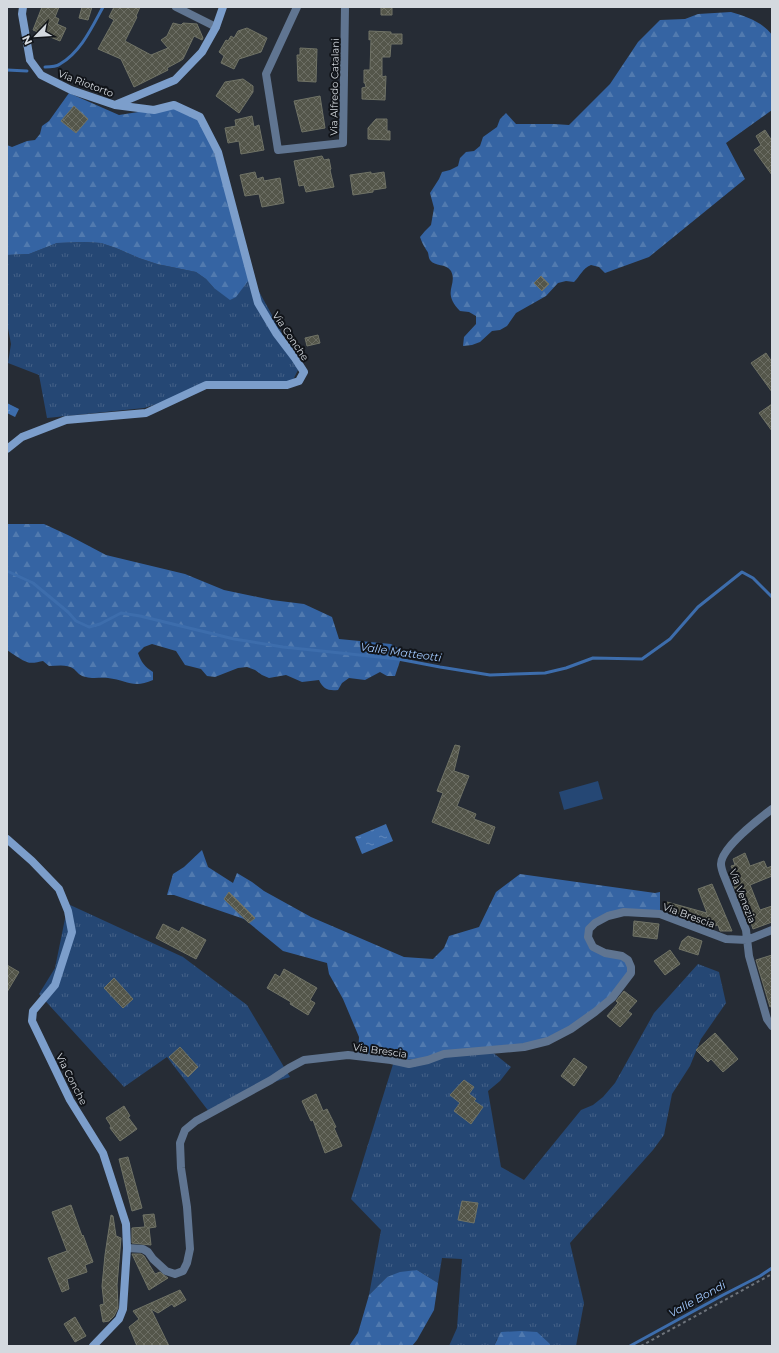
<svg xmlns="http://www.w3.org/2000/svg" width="779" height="1353" font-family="Montserrat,sans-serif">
  <defs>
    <pattern id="grass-tufts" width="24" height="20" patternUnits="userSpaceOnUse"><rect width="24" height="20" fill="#254774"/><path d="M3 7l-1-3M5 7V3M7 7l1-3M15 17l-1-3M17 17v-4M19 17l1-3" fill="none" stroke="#446187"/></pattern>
    <pattern id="forest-firs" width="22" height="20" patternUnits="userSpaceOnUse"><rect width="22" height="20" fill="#3564a3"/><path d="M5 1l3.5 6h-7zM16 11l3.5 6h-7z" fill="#517aaf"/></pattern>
    <pattern id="water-ripples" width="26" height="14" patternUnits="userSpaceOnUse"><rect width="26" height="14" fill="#3d6dac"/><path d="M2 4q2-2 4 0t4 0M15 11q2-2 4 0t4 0" fill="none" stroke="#6188bb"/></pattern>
    <pattern id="building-cross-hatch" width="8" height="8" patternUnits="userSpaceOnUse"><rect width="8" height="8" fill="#54564a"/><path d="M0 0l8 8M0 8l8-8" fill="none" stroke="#6c6e64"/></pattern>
  </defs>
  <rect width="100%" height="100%" fill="#262c35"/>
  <!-- grass -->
  <path fill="url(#grass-tufts)" d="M84 242 101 243 116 248 139 258 157 264 196 272 206 279 214 288 251 277 294 355 299 368 293 380 285 383 215 386 144 408 47 418 39 375 8 363 11 344 7 323V255L29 254 57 243Z
    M68 904 183 957 247 1005 290 1077 258 1087 210 1113 167 1057 124 1087 39 994 55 968Z
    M698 964 719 972 726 1003 701 1039 690 1066 672 1094 664 1135 653 1150 570 1243 584 1303 576 1346H550V1344L497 1339 494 1346H449L457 1328 462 1259 442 1258 438 1283 417 1270 387 1277 369 1295 381 1230 351 1199 394 1061 491 1051 511 1067 500 1081 488 1091 501 1167 524 1180 581 1110 593 1105 603 1097 615 1083 654 1013Z"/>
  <!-- forest -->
  <path fill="url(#forest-firs)" d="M731 12C745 16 763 22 772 35V110L726 143 745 179 649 257 605 273 599 267 591 265C582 269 581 275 574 282L566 281 558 283 546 296 516 313 507 326 500 330 492 331 480 342 472 345 463 346 464 337 476 324V316L469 312 460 311C441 292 458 285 451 271 446 263 435 267 430 260 428 257 429 253 427 251 424 246 422 243 420 237L425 231 431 225 434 208 430 193 439 179 442 172 450 170 458 166 460 158 466 152 474 151 480 146 483 137 497 127 500 119 506 113 516 124H554L569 125 610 84 638 42 660 20 685 19 698 14Z
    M69 93 119 115 170 107 204 118 251 277 236 297 230 300 214 288 206 279 196 272 157 264 139 258 116 248 101 243 84 242 57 243 29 254 7 255V145L12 147 27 141 35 140 40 134 42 126 49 121Z
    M7 524H44L70 536 106 555 185 574 224 590 272 600 304 604 332 617 339 639 391 644 406 653 400 661 395 676H387L380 672 365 680 349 678 342 683 338 690C328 691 323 689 319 680L302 682 286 675 269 678 262 675 255 670 247 667 238 668 215 677 207 676 201 669 185 665 176 651 152 644 144 647 138 653C141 662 145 667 153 672V680C133 689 127 680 108 678 101 677 93 679 86 677 80 676 78 673 74 669 67 664 58 666 49 666L43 661C38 662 31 664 27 662 23 661 11 653 7 650Z
    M202 850 208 867 233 883 237 873 252 882 264 891 311 917 404 957 433 959 444 948 449 936 479 927 496 892 520 874 655 893 660 892V914L624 912 589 929 593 946 622 956 631 967 612 998 571 1029 528 1047 394 1061 358 1057 359 1037 343 999 329 974 327 963 283 951 244 919 174 895H167L173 874 184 867Z
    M417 1270 438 1283 434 1310 417 1340 412 1346H349L358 1333 369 1295 387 1277 400 1272Z
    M521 1331 537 1332 550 1344V1346H494L501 1332Z"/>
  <!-- garden -->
  <path fill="#254774" d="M598 781 603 799 564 810 559 792Z"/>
  <!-- water -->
  <path fill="url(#water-ripples)" d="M7 403 19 409 15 417 7 413Z
    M386 824 393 841 362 854 355 837Z"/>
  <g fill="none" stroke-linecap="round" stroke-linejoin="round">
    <!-- stream -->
    <path stroke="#3d6dac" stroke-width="3" d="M45 67C49 67 56 67 60 64 81 52 92 27 103 7
      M7 70 27 71
      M7 571 33 583 68 612 76 621 89 627 100 624 121 613 140 616 234 639 283 647 398 659 440 667 490 675 545 673 566 668 593 658 642 659 670 639 698 607 742 572 753 578 772 597
      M630 1346 723 1295 760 1276 772 1268"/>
  </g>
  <!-- building -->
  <path fill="url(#building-cross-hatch)" stroke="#707366" d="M42 7H59L55 17 59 19 57 24 66 28 60 41 33 30Z
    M82 7H92L88 20 79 18Z
    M114 7H140L136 16 137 17 125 41 151 55 168 48 161 40 167 36 173 23 181 25 183 23 197 24 203 38 202 40 194 36 183 59 180 61 167 68 168 70 134 87 121 59 98 49 114 20 109 17Z
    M381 7H392V15H381Z
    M247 28 267 38 261 52 239 59 234 69 221 63 224 56 219 52 226 40 228 41 231 36 234 38 238 31Z
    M369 31 391 32V34H402V44H391L390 57H382V77L386 76 385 100 362 99V88L366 87 365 83H364V70H370L371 39 369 40Z
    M300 48 317 49 316 82 298 81 297 55H300Z
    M243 79 253 86V92L239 113 216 96 225 82Z
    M320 96 325 128 302 132 294 101Z
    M74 106 88 119 76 133 61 121Z
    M252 116 254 127 259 125 264 150 241 154 239 141 228 143 225 128 236 126 235 120Z
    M376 119H387V131H390V140L368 139V128Z
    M765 130 772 141V175L754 150 761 145 756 136Z
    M322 156 324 160 329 159 331 169 330 170 334 187 306 192 304 185 299 186 294 161Z
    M255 172 257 179 263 177 264 181 280 178 284 203 262 207 259 194 245 196 240 175Z
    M371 172V174L384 172 386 188 373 190V192L353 195 350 175Z
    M541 276 549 284 542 291 534 283Z
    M318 335 320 343 307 346 305 338Z
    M766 353 772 362V392L751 363Z
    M772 404V431L759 413Z
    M455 745 460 746 454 771 469 776 457 806 476 814 474 819 495 827 489 844 432 822 443 793 437 791Z
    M745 853 750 866 764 861 767 868 772 866V876L750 885 760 910 772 906V922L753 929 744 902 741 903 731 879 736 877 731 866 735 865 733 859Z
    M712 884 732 931H720L718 925 710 927 691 920 688 917 665 908 667 902 707 913 698 889Z
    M229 892 255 918 249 923 224 899Z
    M634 921 659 924 657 939 633 936Z
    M163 924 179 932 182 927 206 940 196 959 156 938Z
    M688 936 702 941 698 955 679 949 682 941Z
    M670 950 680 964 665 975 654 961Z
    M772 955V1006L770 1007 756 960Z
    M7 965 19 972 7 992Z
    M284 969 317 988 310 1000 315 1003 308 1015 290 1004 291 1002 267 988 275 974 280 977Z
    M114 978 133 999 123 1008 104 988Z
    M624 991 637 1001 628 1011 632 1014 620 1027 607 1016 618 1003 616 1001Z
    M715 1033 738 1059 723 1072 711 1059 708 1062 696 1050Z
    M180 1047 198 1067 188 1077 169 1057Z
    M574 1058 587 1067 574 1086 561 1076Z
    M464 1080 474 1087 469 1094 476 1099 474 1101 483 1107 471 1124 454 1111 460 1103 450 1095Z
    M316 1094 323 1111 327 1109 336 1127 334 1128 342 1146 325 1153 313 1120 311 1121 302 1101Z
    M124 1106 130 1116 128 1117 137 1129 120 1141 110 1128 111 1126 106 1118Z
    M128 1157 142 1208 132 1211 119 1159Z
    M462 1201 478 1203 474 1223 458 1220Z
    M71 1205 82 1236 83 1235 93 1262 85 1265 87 1272 67 1279 69 1289 62 1292 48 1258 67 1251 52 1212Z
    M154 1214 156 1227 149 1228 151 1245 132 1243V1228L145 1227 143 1215Z
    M111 1215 113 1216 116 1236 121 1238 117 1285 118 1308 114 1316 109 1321 103 1322 100 1305 104 1304 102 1286 105 1255Z
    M132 1254H141L144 1256 155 1274 160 1272 168 1278 149 1290Z
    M180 1290 186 1300 174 1307 172 1304 158 1313 151 1309 169 1346H137L129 1327 139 1319 133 1311Z
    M75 1317 86 1336 75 1342 64 1324Z"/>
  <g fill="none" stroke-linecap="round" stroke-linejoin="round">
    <!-- path -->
    <path stroke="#6e747c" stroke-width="2" stroke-dasharray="3 3" stroke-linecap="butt" d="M641 1346 772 1274"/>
    <!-- street -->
    <path stroke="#607591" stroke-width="8" d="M176 7 216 27
      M297 7 266 74 278 150 343 143 345 7
      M772 809C760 818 721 848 721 864 721 866 722 870 723 873L746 930 749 956 767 1019 772 1026
      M127 1248 143 1249 148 1252 153 1259 166 1271 175 1274 183 1271 187 1263 190 1249 187 1207 181 1168 180 1143 185 1130 196 1121 271 1080 289 1068 304 1060 348 1055 391 1060 409 1064 428 1060 444 1054 524 1047 548 1041 571 1029 595 1012 612 998 631 973V967L628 960 622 956 605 953 593 947 588 937 589 929 595 923 608 916 624 912 660 914 726 939 747 940 772 930"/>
    <!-- secondary -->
    <path stroke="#7c9ecb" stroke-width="8" d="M23 7 22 14 30 60 41 75 71 90 115 105 175 80 202 52 216 27 223 7
      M7 449 22 437 66 420 146 413 206 385H287L299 381 304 372 295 358 276 333 258 303 218 152 200 117 174 105 154 110 115 105
      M7 839 32 861 59 889 68 911 72 932 55 985 33 1011 32 1021 70 1100 103 1153 126 1224 127 1248 123 1309 119 1319 93 1346"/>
  </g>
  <g text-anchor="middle" stroke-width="4" stroke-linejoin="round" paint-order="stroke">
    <!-- street labels -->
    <g font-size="10" fill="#d4d9df" stroke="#111419">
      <text transform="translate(86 83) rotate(21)" y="4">Via Riotorto</text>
      <text transform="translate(334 87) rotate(-89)" y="4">Via Alfredo Catalani</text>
      <text transform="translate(291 336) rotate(56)" y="4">Via Conche</text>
      <text transform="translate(743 896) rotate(69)" y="4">Via Venezia</text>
      <text transform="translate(689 915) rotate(20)" y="4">Via Brescia</text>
      <text transform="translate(380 1050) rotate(8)" y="4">Via Brescia</text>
      <text transform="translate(72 1079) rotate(63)" y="4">Via Conche</text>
    </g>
    <!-- water labels -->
    <g font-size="11" font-style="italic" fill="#a2c9fe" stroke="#111419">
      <text transform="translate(401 652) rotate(8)" y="4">Valle Matteotti</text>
      <text transform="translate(697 1299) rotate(-29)" y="4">Valle Bondi</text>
    </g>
  </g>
  <!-- border -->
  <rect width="779" height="1353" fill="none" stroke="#d4d9df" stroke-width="16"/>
  <!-- north arrow -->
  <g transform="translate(36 36) rotate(245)" stroke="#111419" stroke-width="3" paint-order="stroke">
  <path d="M0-3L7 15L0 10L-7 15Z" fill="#d4d9df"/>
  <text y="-6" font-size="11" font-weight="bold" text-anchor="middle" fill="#d4d9df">N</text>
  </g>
</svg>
